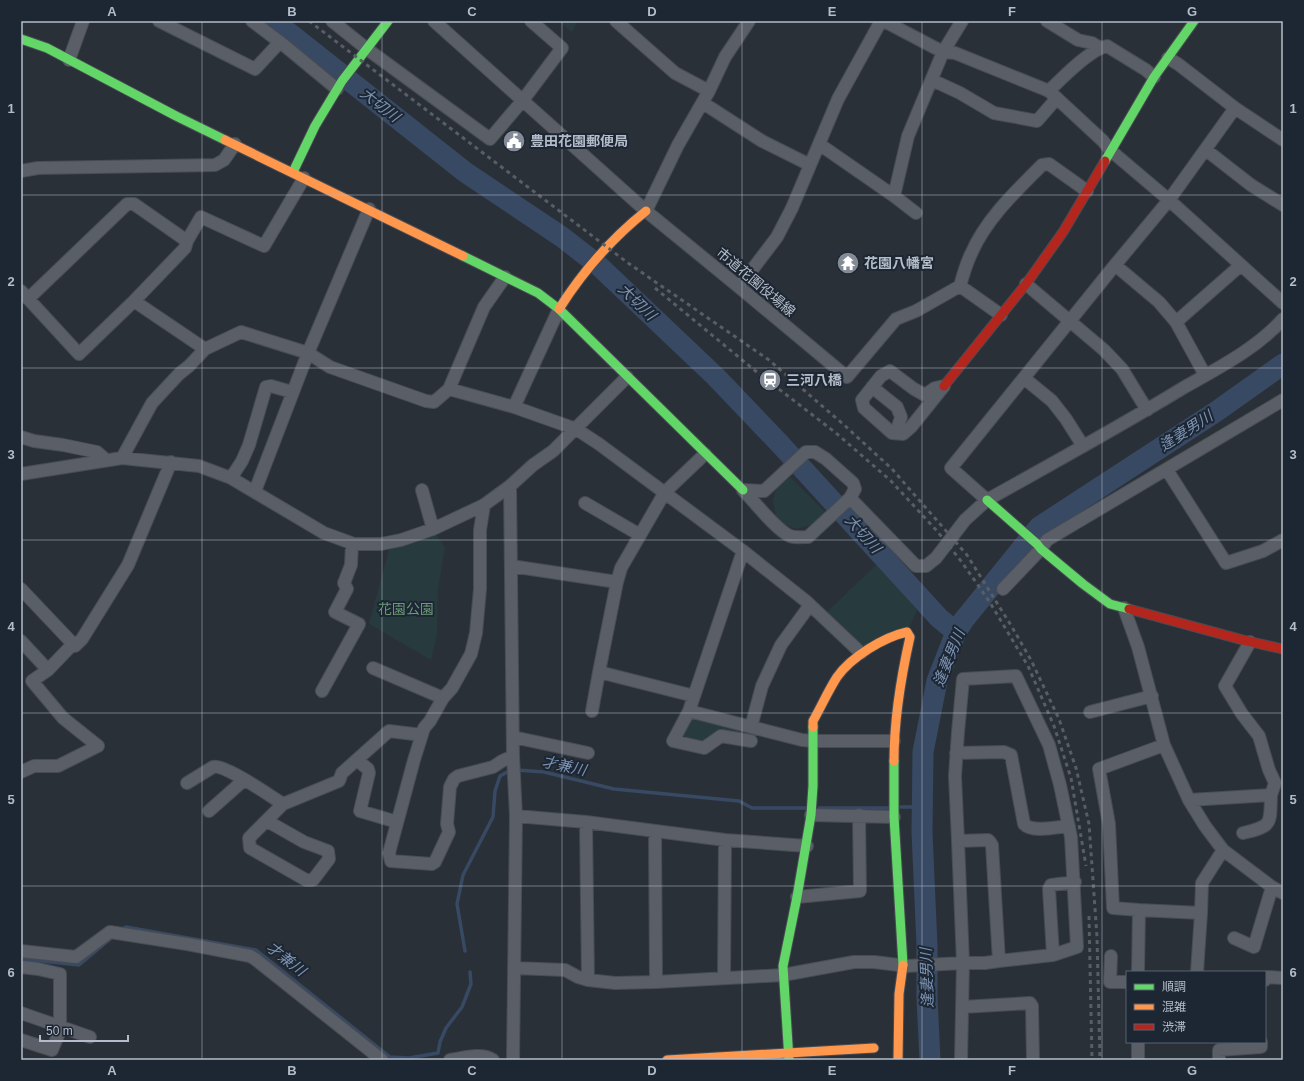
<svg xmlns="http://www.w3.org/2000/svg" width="1304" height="1081" font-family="Helvetica,'Noto Sans JP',sans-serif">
  <rect width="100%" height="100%" fill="#2a3038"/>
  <!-- green -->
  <path fill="#273a3e" d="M558 21H578L572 32Z
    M790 477 825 512 817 522 811 525 796 529 781 523 776 516 773 501 776 488Z
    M434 532 445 547 438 589 437 634 431 660 369 624 389 550Z
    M879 562 917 610 910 626 862 648 827 612Z
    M690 714 752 731 750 738 721 733 704 746 677 740Z"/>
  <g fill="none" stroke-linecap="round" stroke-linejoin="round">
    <!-- stream -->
    <path stroke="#384963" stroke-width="3.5" d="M517 770 544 772 614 789 739 801 752 808H806
      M901 807H914L923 812
      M819 808H888
      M122 930 126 927 256 950 390 1057 409 1058 438 1053 440 1042 446 1028 462 1007 471 984 470 972
      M465 951 457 904 463 875 493 817 495 791 500 776 511 770
      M21 959 79 965 115 935"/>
    <!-- river -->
    <path stroke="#384963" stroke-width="21" d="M274 21 465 172 562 237 598 265 716 377 780 444 939 618 956 632
      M930 1060 927 998V946L922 832 923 752 937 681 956 632 963 621 1039 527 1217 411 1283 364"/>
    <!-- street casing -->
    <g stroke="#484c53" stroke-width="14">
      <path id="street" d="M159 21 255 69 280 42
        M252 21 285 46 337 89
        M332 21 367 49 490 139 523 100 562 48 531 21
        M434 21 646 211 739 287 847 377 896 319 916 311 960 286C963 275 966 264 971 254 986 219 1016 191 1042 165L1049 164 1087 191
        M616 21 675 73 709 91
        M884 21 943 52 955 53 1049 91 1103 141 1110 150 1169 200 1283 303
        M1047 21 1078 40 1092 43 1100 48
        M1168 58 1178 64 1235 108 1283 140
        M69 60 83 21
        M932 80 960 93 994 113 1037 121 1057 98
        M1049 91C1062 78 1089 50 1107 46L1146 70 1154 77
        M703 103 762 141 810 165
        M819 144 894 196
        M1206 150 1251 185 1283 205
        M21 171 38 168 215 165 224 160 235 144
        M646 211 678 145 709 91 725 57 749 21
        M916 213 894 196 908 136 943 52 962 21
        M187 241 201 217 264 246 304 178
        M1115 265 1159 302 1176 322 1205 375
        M1026 284 1104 350 1122 369 1147 410
        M960 286 1001 315
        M739 287 777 237 792 208 838 99 881 21
        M21 291 79 354 134 301
        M28 299 127 204H134L187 241 185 248 134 301 205 349 189 366 179 374 152 403 122 458
        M1176 322 1241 265
        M205 349 241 332 308 353 330 367 426 401 434 402 449 389 514 407 576 429 599 444 743 551 807 602 861 653
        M890 371 914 389 925 395 935 388 944 386 911 427 903 434 892 433 864 408 862 400 881 376Z
        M1024 378 1052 401 1066 419 1083 446
        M872 387 897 407 901 417 896 433
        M449 389 484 307 505 277
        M514 407 559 309
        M21 437 34 441 63 445 97 452 106 460
        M806 452H815L826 459 853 483 855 489 850 498 808 537C802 537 796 538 790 536 776 530 754 501 743 490L764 491Z
        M1167 470 1226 563 1263 551 1283 540
        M21 474 122 458 199 466 231 478 324 533 354 544H381L401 540 433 529 484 505 510 486 533 465 553 451 627 377
        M231 478 242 461 249 445 266 387 271 386 292 392
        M510 486 513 756 516 816 513 1060
        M422 490 433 529
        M255 491 308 353 369 209
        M850 498 916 566H926L936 558 965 520 987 500C1053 463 1119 427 1183 388 1218 368 1256 349 1283 319
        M987 500 951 468 1115 265 1169 200 1235 108
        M585 503 640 535
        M484 505 480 530V589L476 633 471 654 452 688 443 698 430 721 424 728 414 760 389 853 391 861 432 864 435 862 449 832 447 824 450 787 454 779 458 776 493 767 502 761 513 756
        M743 551 689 711 673 741 704 748 721 736 751 741
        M511 566 617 582 621 568 665 492 705 454
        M617 582 599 672 694 696
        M21 589 75 646 82 639 128 565 171 462
        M1003 589 1041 549 1047 540 1283 400
        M1124 608 1138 647 1164 745 1189 800 1205 826 1223 850 1272 887 1283 893
        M21 641 48 670 73 644
        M1250 642 1225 686 1242 714 1259 736 1269 770 1275 783 1271 795
        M373 668 443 698
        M322 691 359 624 335 612 347 589 344 583 351 565 352 544
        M592 711 599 672
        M689 711 802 740 813 741H894
        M1090 712 1152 696
        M751 727 762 686 781 645 810 605
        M513 737 588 753
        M956 753 1004 752 1011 755 1024 824C1032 833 1057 827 1069 826
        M357 760 368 769 369 773 360 811 397 822
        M21 772 34 766H58L98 746 63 718 32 681 48 670
        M187 783 213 767C225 764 270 796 283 804
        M1189 800 1271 795C1270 824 1273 826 1243 833
        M209 811 244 780
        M811 815 894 817
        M516 816 586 822 725 840 807 846
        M267 821 304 842 328 851 329 859 313 880H306L250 848 249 838 283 804 339 781 342 773 389 731 422 735
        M586 822 588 980
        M655 831 656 982
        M958 841 955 776 958 732 963 679 1016 676 1049 745 1060 785 1071 837 1077 947 1053 955 999 961
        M797 897 860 891 859 815
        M1139 910 1201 913 1197 972
        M1201 913 1202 883 1223 850
        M1234 938 1254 947 1272 887
        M21 951 76 957 110 932 187 944 250 956 255 959 382 1060
        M1053 955 1049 889 1051 885 1075 882
        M1111 956 1110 982H1127
        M21 967 38 969 60 974V1026L59 1033 52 1050 21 1040
        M514 968 565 970 578 977 588 980 615 983 656 982 783 975 854 962H874L907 966 963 963H985L999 961 992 845 990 842 988 840 958 841 963 963 961 1060
        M1138 972 1139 910 1113 908 1109 824 1099 769 1164 745
        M724 978 725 840
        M1265 980 1268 977 1283 978
        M962 1007 1030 1003 1032 1006 1033 1060
        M21 1013 90 1037
        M1138 1042V1060
        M450 1060C463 1058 482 1052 493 1060
        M1219 1060V1050L1261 1047V1042"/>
    </g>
    <!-- fast casing -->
    <g stroke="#484c53" stroke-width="11">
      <path id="fast" d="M21 39 47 48 176 116 225 140
        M1105 161 1154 77 1194 21
        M293 172 315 126 342 81 388 21
        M463 256 538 293 559 309 743 490
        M987 500 1037 544 1041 549 1083 584 1110 604 1129 609
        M894 761V817L903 965
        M789 1060 783 966 797 897 811 815 813 786V727"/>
    </g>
    <!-- slow casing -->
    <g stroke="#484c53" stroke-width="11">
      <path id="slow" d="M225 140 463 256
        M559 309C583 271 611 239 646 211
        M813 727V721C821 707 828 691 837 677 851 657 884 637 907 632L910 637C901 677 894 719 894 761
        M667 1060 874 1048
        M898 1060 899 994 903 965"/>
    </g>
    <!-- jam casing -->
    <g stroke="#484c53" stroke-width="11">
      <path id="jam" d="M944 386 1026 284 1063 232 1105 161
        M1129 609 1243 640 1283 649"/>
    </g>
    <!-- street -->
    <use href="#street" stroke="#5a5e66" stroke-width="12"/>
    <!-- fast -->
    <use href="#fast" stroke="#63d668" stroke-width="9"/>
    <!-- slow -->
    <use href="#slow" stroke="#ff974d" stroke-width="9"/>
    <!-- jam -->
    <use href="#jam" stroke="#b3261e" stroke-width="9"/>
    <!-- rail -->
    <path stroke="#595d64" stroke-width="3" stroke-dasharray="4 4" stroke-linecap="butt" d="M309 21 628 263 769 360 843 424 892 469 967 555 1012 627 1031 660 1059 719 1076 768 1089 824 1097 937 1100 1060
      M655 288 758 373 836 433 891 481 937 531 961 561 989 601 1028 666 1054 726 1071 778 1086 866
      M1089 916 1092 1060"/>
  </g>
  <!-- grid -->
  <path fill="none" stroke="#b4bcc9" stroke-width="1" stroke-opacity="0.55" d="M202 21V1060M382 21V1060M562 21V1060M742 21V1060M922 21V1060M1102 21V1060M21 195H1283M21 368H1283M21 540H1283M21 713H1283M21 886H1283"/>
  <!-- icons -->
  <defs>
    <g id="civic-disc" transform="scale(1.15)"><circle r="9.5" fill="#848b96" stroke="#1d2633"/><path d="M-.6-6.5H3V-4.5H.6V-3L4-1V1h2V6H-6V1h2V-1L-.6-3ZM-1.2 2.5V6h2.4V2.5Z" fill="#fff"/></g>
    <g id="temple-disc" transform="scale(1.15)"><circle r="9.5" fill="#848b96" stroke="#1d2633"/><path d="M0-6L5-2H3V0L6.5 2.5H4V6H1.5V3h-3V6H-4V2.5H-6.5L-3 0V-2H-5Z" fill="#fff"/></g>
    <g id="station-disc" transform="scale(1.15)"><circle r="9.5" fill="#848b96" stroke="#1d2633"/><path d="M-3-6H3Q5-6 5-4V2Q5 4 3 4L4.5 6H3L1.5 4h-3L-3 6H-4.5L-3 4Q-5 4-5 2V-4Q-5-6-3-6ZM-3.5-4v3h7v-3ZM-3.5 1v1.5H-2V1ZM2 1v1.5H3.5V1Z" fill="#fff"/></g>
  </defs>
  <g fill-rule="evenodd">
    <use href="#civic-disc" x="514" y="141"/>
    <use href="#temple-disc" x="848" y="263"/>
    <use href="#station-disc" x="770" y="380"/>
  </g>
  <g text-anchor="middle" stroke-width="4" stroke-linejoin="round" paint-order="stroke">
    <!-- poi labels -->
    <g font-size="14" font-weight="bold" fill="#b4bcc9" stroke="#1d2633" text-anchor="start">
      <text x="530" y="146">豊田花園郵便局</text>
      <text x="864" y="268">花園八幡宮</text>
      <text x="786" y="385">三河八橋</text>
    </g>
    <!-- street labels -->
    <g font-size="14" fill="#b4bcc9" stroke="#1d2633">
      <text transform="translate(756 282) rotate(40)" y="5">市道花園役場線</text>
    </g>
    <!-- park labels -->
    <g font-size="14" fill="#6b9a76" stroke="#1d2633">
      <text x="406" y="614">花園公園</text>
    </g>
    <!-- water labels -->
    <g font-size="15" font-style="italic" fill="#7c92b1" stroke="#1d2633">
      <text transform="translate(380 105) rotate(38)" y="5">大切川</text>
      <text transform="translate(637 302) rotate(44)" y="5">大切川</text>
      <text transform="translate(1186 431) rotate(-33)" y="5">逢妻男川</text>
      <text transform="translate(863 534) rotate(48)" y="5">大切川</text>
      <text transform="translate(949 658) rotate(-68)" y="5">逢妻男川</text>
      <text transform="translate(564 766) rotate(12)" y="5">才兼川</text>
      <text transform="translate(286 959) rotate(38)" y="5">才兼川</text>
      <text transform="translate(927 978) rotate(-92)" y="5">逢妻男川</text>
    </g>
  </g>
  <!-- border -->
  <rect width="1304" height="1081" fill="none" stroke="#1d2633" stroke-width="44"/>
  <!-- legend -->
  <rect x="1126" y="971" width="140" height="72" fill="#1d2633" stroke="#59626f"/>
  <rect x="1134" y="984" width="20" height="6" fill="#63d668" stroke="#59626f"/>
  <text x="1162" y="991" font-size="12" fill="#b4bcc9">順調</text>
  <rect x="1134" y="1004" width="20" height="6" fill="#ff974d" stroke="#59626f"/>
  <text x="1162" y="1011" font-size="12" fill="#b4bcc9">混雑</text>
  <rect x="1134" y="1024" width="20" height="6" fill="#b3261e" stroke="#59626f"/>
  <text x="1162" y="1031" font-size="12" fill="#b4bcc9">渋滞</text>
  <!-- scale -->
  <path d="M40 1035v6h88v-6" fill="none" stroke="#b4bcc9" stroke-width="2"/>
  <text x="46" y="1035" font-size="12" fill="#b4bcc9" stroke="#1d2633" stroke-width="3" paint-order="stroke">50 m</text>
  <rect x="22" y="22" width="1260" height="1037" fill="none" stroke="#b4bcc9" stroke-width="1.5"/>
  <g font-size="13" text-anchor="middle" font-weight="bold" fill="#b4bcc9">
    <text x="112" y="16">A</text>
    <text x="292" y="16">B</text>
    <text x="472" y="16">C</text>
    <text x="652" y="16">D</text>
    <text x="832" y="16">E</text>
    <text x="1012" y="16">F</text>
    <text x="1192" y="16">G</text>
    <text x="11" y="113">1</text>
    <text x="1293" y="113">1</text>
    <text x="11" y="286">2</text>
    <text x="1293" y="286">2</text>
    <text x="11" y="459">3</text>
    <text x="1293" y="459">3</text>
    <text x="11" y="631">4</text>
    <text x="1293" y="631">4</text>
    <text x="11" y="804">5</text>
    <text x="1293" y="804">5</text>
    <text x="11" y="977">6</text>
    <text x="1293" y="977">6</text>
    <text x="112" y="1075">A</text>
    <text x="292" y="1075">B</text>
    <text x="472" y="1075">C</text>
    <text x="652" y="1075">D</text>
    <text x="832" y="1075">E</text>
    <text x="1012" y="1075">F</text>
    <text x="1192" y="1075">G</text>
  </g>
</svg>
